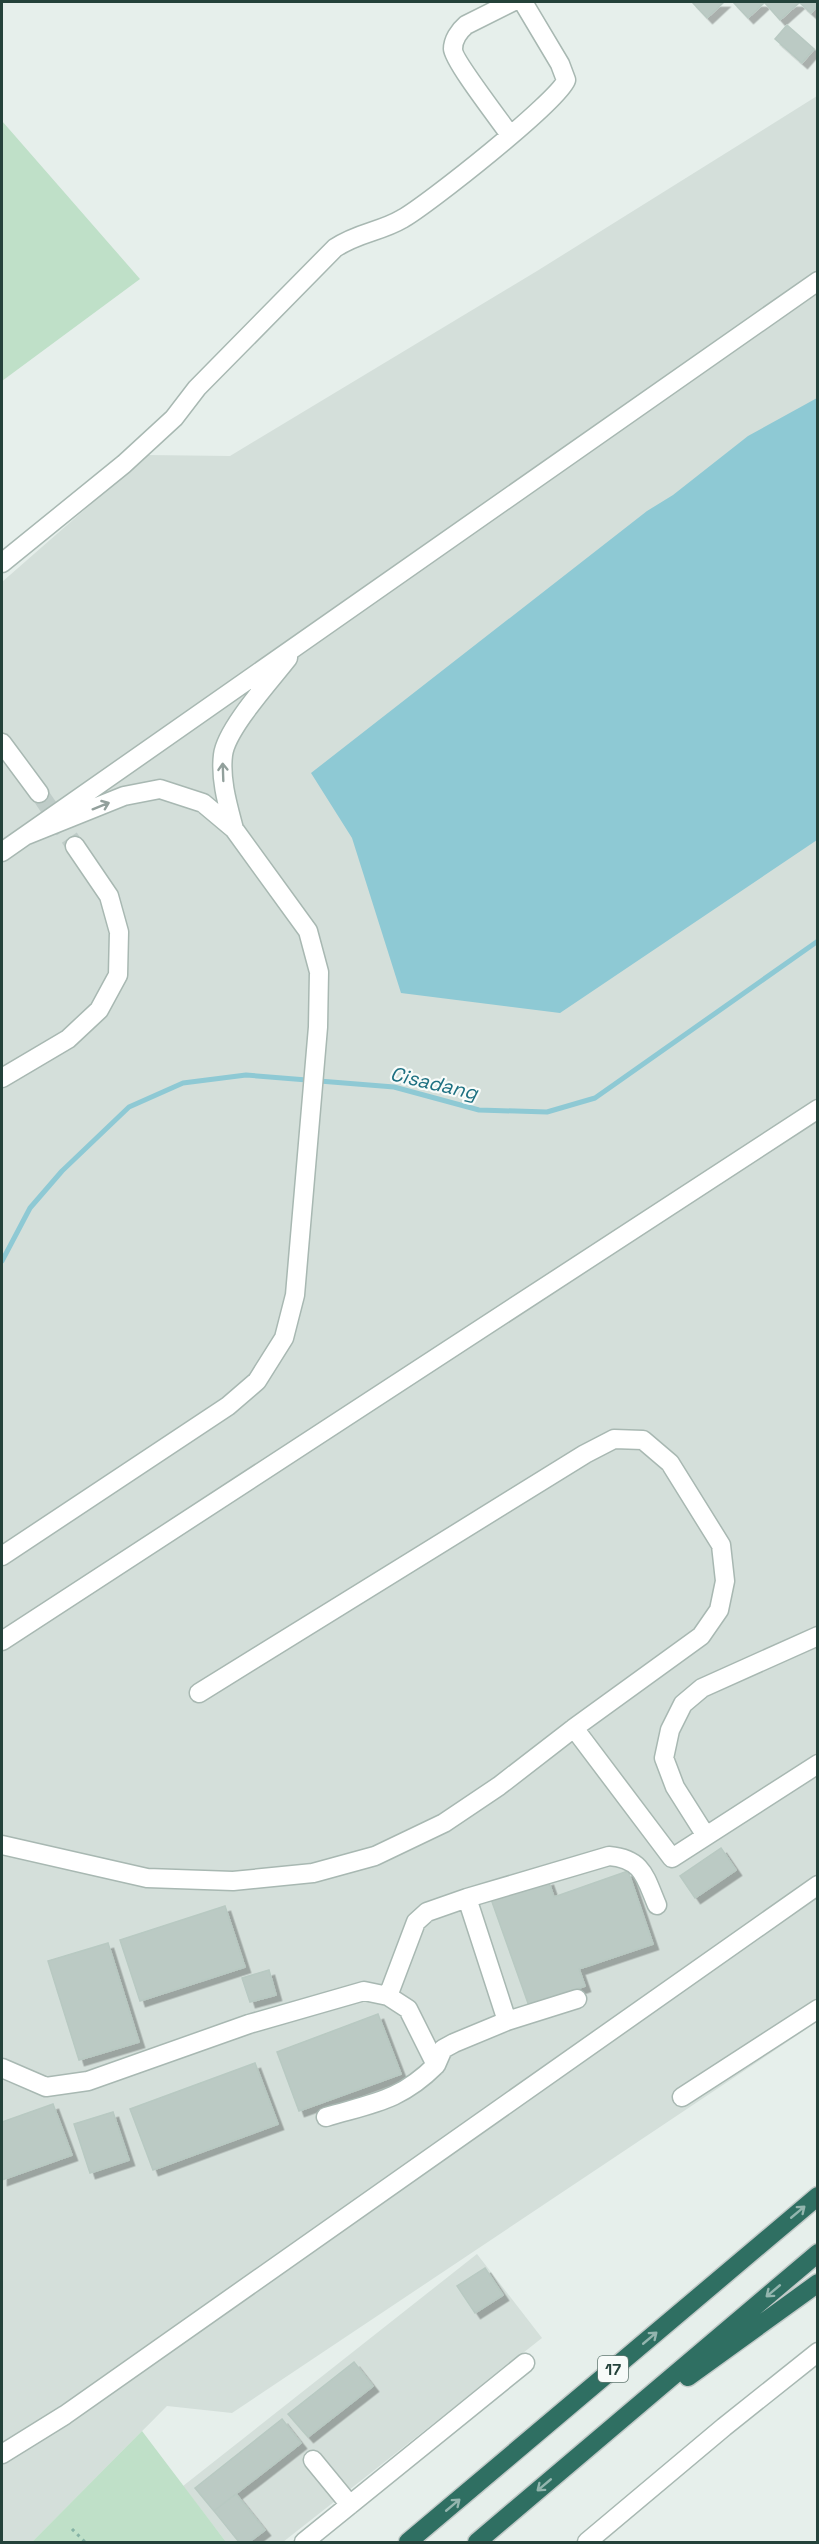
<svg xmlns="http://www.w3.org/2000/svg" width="819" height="2544" font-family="'Space Grotesk',sans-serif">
  <defs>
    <filter id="shadow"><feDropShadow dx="5.5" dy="5.5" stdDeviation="0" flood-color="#0004"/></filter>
  </defs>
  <rect width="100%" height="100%" fill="#e6efeb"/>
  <!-- built -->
  <path fill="#d4dfda" d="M817 96V2022L232 2413 167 2406 32 2542H2V582L147 455 230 456 537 271Z
    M477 2254 542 2338 283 2542H226L183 2486Z"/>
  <!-- green -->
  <path fill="#bfe0c8" d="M2 121 140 279 2 381Z
    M142 2431 226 2542H32Z"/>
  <!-- water -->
  <path fill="#8ec9d4" d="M817 398V840L560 1013 401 993 352 838 311 773 647 511 673 495 748 436Z"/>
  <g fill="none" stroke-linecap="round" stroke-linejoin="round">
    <!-- stream -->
    <path stroke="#8ec9d4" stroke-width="5" d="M2 1261 30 1208 62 1171 129 1107 183 1083 246 1075 394 1087 479 1110 547 1112 595 1098 818 941"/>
  </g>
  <!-- building -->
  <path fill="#bbcac4" stroke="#b8c9c2" stroke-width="1.5" filter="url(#shadow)" d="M692 2H724L707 18Z
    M733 2H765L748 18Z
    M767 2H798L799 3 780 20 765 3Z
    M801 2H818V5L811 13 800 3Z
    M787 25 814 49 802 63 775 39Z
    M721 1848 736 1870 695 1898 680 1876Z
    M628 1871 653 1944 579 1969 585 1986 529 2006 491 1899 548 1880 554 1897Z
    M225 1906 245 1967 140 2001 120 1940Z
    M108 1943 139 2042 79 2060 48 1961Z
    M269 1970 276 1995 250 2002 242 1978Z
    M378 2014 401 2074 299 2111 277 2052Z
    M255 2063 278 2124 153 2170 130 2109Z
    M53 2104 72 2155 2 2180V2122Z
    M113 2112 129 2160 90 2173 74 2124Z
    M485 2268 503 2295 475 2313 457 2286Z
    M354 2362 373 2386 308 2437 288 2414Z
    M282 2419 301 2443 214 2511 195 2488Z
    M236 2494 265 2530 249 2542H239L214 2511Z"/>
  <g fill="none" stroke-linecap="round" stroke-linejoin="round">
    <!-- minor-tunnel -->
    <path stroke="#bfccc8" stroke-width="18" stroke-dasharray="18 9" stroke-linecap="butt" d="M39 793 75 846"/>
    <!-- minor casing -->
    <g stroke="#a8b8b2" stroke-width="21">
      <path id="minor" d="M510 135C501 122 453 60 453 49 453 40 459 31 466 25L512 2
        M2 563 124 464 174 418 197 388 335 248C359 232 380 232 402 219 426 206 560 100 566 80L560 64 523 2
        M2 743 39 793
        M234 829C228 806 220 780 223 755 226 729 271 680 288 658
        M2 852 818 281
        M2 1078 68 1039 99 1010 118 975 119 932 109 896 75 846
        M2 1556 228 1406 257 1381 284 1338 295 1295 318 1027 319 972 308 931 234 829 203 803 160 789 124 796 27 835
        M2 1641 818 1109
        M574 1728 672 1858 818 1764
        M706 1836 675 1787 664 1758 670 1730 683 1704 702 1688 818 1636
        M2 1845 147 1878 233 1881 313 1873 375 1856 444 1823 499 1786 574 1728 701 1636 719 1610 725 1581 721 1545 670 1463 643 1440 614 1439 585 1454 199 1693
        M467 1898 507 2021
        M388 1996 416 1922 427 1912 467 1898 609 1856C643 1859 645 1877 657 1905
        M436 2065 443 2049 454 2043 507 2021 577 1999
        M2 2068 46 2087 88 2081 249 2024 364 1991 388 1996 408 2009 436 2065C400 2101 373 2103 326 2117
        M682 2097 818 2009
        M2 2454 65 2415 818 1885
        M313 2460 350 2505
        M304 2542 525 2363
        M587 2542 724 2427 818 2352"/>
    </g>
    <!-- highway casing -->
    <g stroke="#c2cac8" stroke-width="21">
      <path id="highway" d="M688 2377 818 2283
        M408 2542 818 2196
        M477 2542 818 2253"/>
    </g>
    <!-- path -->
    <path stroke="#86b3a5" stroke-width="3" stroke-dasharray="3 4.5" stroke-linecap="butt" d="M72 2529 85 2542"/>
    <!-- minor -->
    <use href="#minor" stroke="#fff" stroke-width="18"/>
    <!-- highway -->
    <use href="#highway" stroke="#2f6f62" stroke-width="18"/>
  </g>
  <!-- one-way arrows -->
  <defs><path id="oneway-shaft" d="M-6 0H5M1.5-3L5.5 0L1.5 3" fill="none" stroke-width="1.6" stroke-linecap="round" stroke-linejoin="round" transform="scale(1.5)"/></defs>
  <g stroke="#92a09c">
    <use href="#oneway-shaft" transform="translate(223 772) rotate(-92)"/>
    <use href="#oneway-shaft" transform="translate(101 806) rotate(-22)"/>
  </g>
  <g stroke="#93b5ae">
    <use href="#oneway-shaft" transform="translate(798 2212) rotate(-40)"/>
    <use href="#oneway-shaft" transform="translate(773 2291) rotate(140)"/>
    <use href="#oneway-shaft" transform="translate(650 2338) rotate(-40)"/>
    <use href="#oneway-shaft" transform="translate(544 2485) rotate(140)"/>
    <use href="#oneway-shaft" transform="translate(453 2505) rotate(-40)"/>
  </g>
  <g text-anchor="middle" stroke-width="4.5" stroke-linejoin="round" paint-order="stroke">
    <!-- shield labels -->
    <rect fill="#f7fbf9" stroke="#637a73" stroke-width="1.5" x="598" y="2356" width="30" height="26" rx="4.5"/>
    <g font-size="16" font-weight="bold" fill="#24423a">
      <text x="613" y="2375">17</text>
    </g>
    <!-- water labels -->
    <g font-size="20" font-style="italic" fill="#1c6f80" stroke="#f7fbf9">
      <text transform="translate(434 1083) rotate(13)" y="7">Cisadang</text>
    </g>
  </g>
  <!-- border -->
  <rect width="819" height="2544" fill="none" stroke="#24423a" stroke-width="6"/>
</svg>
